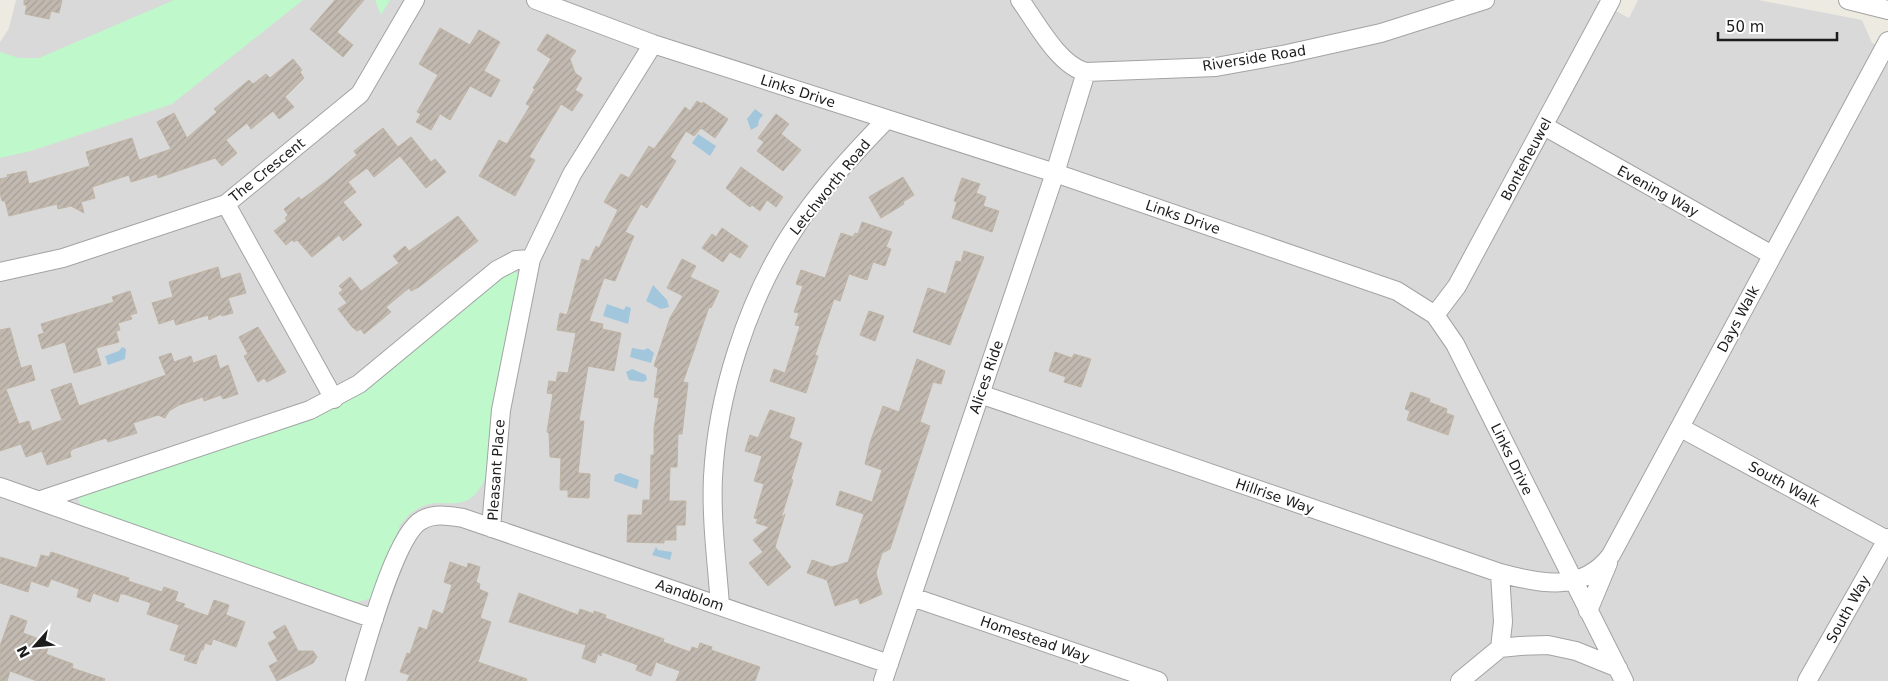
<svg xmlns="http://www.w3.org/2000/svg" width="1888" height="681" font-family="'DejaVu Sans',sans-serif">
  <defs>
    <pattern id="building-hatch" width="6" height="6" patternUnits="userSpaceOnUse" patternTransform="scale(1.25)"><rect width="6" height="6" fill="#c2bab1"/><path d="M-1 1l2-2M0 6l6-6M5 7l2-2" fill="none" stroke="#a69f98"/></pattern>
  </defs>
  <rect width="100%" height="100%" fill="#edebe1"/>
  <!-- residential -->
  <path fill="#dad9d9" d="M16 0H1596L1629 18 1638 0H1758L1862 20 1872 43 1888 49V681H0V42L9 28Z"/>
  <!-- park -->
  <path fill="#bef8cb" d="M174 0H303L172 104 31 151 0 158V52L19 58H39Z
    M375 0H390L381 15Z
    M514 271 520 276 489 470C467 526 444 489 414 511 408 515 404 521 400 525 395 541 383 586 373 596 365 602 356 602 346 601L80 508 78 496 344 403 503 274Z"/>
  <!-- water -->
  <path fill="#a2c6db" d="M755 109 763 115 759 120 758 126 751 130 747 119Z
    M698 134 716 146 710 156 692 143Z
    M653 285 667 300 669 307 661 309 646 301Z
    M607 304 624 310 626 306 631 308 628 324 603 316Z
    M122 347 126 349 125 359 108 365 105 356 119 351Z
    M632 348 644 350 648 348 654 353 651 363 630 357Z
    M632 369 646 375 647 380 643 382 629 380 626 372Z
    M620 473 639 480 637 489 614 481 615 475Z
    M656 547 658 550 672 552 670 560 652 555Z"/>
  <!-- building -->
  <path fill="url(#building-hatch)" stroke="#bfb4a4" d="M24 0H62L59 13 51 11 49 19 25 14 27 5H24Z
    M335 0H364L337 32 353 45 343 57 310 29Z
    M440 28 470 45 479 30 500 42 484 71 500 80 491 97 470 86 450 120 440 114 431 130 416 122 421 114 417 112 438 75 419 64Z
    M547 34 576 51 570 59 575 73 582 78 575 90 583 95 572 111 561 104 529 157 535 160 515 196 479 176 499 140 507 144 530 106 526 104 535 89 533 88 551 59 537 50Z
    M293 59 302 70 300 72 304 78 285 97 294 107 279 119 273 111 251 129 247 123 226 140 237 153 222 166 215 158 158 178 157 174 131 182 129 175 92 187 95 198 81 202 84 213 71 206 58 209 57 204 9 216 5 201H2L0 193V179L8 177 7 175 26 171 29 184 90 166 86 152 132 138 139 160 171 149 157 122 174 113 187 138 217 112 214 109 249 80 253 84 266 74 270 78Z
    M697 101 702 104 703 102 728 119 715 138 701 128 694 136 686 131 670 157 676 161 647 208 641 204 625 232 634 236 615 281 604 278 589 321 603 324 602 329 621 333 614 371 588 366 579 421H584L578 473 590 474 589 498 568 497V490H560L561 458 550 457 549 433 547 432 553 394 547 393 549 381 556 382 558 372 568 373 576 333 557 330 560 313 567 315 582 259 589 261 596 246 599 248 618 210 604 202 612 188 621 174 629 178 649 146 654 149 685 107 690 111Z
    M776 114 789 124 781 134 801 150 783 171 757 151 764 142 758 138Z
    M383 128 398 147 411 137 431 162 435 159 446 172 426 188 400 156 374 177 367 168 348 182 356 192 343 202 362 225 343 241 339 235 312 257 297 240 294 242 292 240 286 245 274 231 287 221 285 218 288 215 284 209 299 197 301 200 328 180 357 155 354 151Z
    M741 167 783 197 776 207 767 200 760 211 752 205 750 207 726 188Z
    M903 177 914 195 903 202 904 204 881 218 869 197Z
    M962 178 980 184 976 193 986 197 983 206 999 211 992 232 952 218 957 202 954 201Z
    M458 216 478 241 419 287 411 291 409 288 386 307 391 312 364 334 361 329 357 331 352 327 338 309 347 303 339 293 343 290 339 286 350 277 361 291 399 263 393 256 405 246 409 251Z
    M862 222 892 232 886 247 891 249 885 266 873 262 867 280 849 274 840 301 834 299 815 355 818 356 806 393 770 381 774 369 785 373 800 326 795 325 799 313 794 312 803 286 796 284 801 270 825 278 841 233 853 237 855 233 858 234Z
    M722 228 748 246 740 258 730 252 723 262 702 248 712 234 716 237Z
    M964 251 984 257 950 345 913 332 928 288 946 294 956 261 961 262Z
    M682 259 696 266 690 277 719 291 711 308 709 307 683 382 688 383 682 434H678L677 467H670L669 501H686L685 525H676V540H664V543L627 542 628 515H642L643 500H650L651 455H654V428L659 398 654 397 658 368 654 366 670 318 683 296 667 288Z
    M218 267 221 279 240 273 246 293 228 298 233 313 222 316 221 314 209 320 208 315 176 325 174 319 159 324 152 303 173 297 169 282Z
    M130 291 137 313 130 315 132 319 118 323 120 330 116 331 119 342 96 348 101 365 74 373 65 342 42 349 38 335 44 333 41 324 114 302 112 297Z
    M869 311 884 316 875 341 860 335Z
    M258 327 286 372 267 382 264 378 258 382 244 356 248 354 239 337Z
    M10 328 21 368 31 365 35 380 6 389 19 424 29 421 32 431 62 420 51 390 71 383 79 406 166 375 159 357 171 353 174 362 191 356 193 363 216 355 220 369 228 365 238 394 223 399 221 395 204 401 203 397 179 405 169 411 165 418 158 415 133 423 137 433 108 442 106 438 73 449 70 452 71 457 47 465 42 451 26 457 21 444 0 451V330Z
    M1055 352 1072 358 1074 354 1091 359 1081 387 1064 382 1066 377 1049 371Z
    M917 359 945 371 941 384 933 382 920 422 930 426 890 549 882 553 876 573 882 594 860 604 858 598 835 606 827 580 807 573 812 560 832 567 848 562 864 514 836 505 840 491 872 502 882 470 865 464 870 443 883 406 899 412Z
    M1411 392 1430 399 1429 402 1447 409 1446 413 1454 416 1448 435 1407 420 1410 411 1405 409Z
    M770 410 795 418 789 438 802 443 791 479 793 480 781 518 785 514 775 547 791 567 768 586 749 563 763 552 753 540 769 527 756 523 758 519 754 518 764 484 754 481 762 456 745 451 750 435 758 438Z
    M51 552 129 578 128 581 162 592 164 587 178 592 175 601 185 604 183 607 208 616 214 600 229 605 226 615 245 622 236 647 213 639 211 645 205 643 203 650H201L196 664 184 660 186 655 170 650 179 625 147 614 151 603 124 594H120L118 602 93 593 90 602 77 597 79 589 51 579 48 587 31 581 28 592 0 583V557L37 568 41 555 49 557Z
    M450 562 467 568 468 563 480 567 476 582 480 584 479 589 488 593 480 618 491 622 478 662 527 679 526 681H407L410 675 400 672 407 653 410 654 419 627 427 630 433 610 443 614 452 585 444 582Z
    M519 593 578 615 580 609 594 614V611L606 615 605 618 664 639 663 642 690 652 692 647 698 649 700 643 712 647 711 650 760 667 755 681H676L680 671 656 662 651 676 636 670 638 665 602 652 601 656 598 654 595 663 582 658 586 645 509 622Z
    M11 615 27 621 23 633 50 643 46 654 73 664 72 668 105 679 104 681H37L10 671 7 681H0V646Z
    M285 625 298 651H313L317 657 313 663 277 681 269 666 278 661 268 643 277 638 273 632Z"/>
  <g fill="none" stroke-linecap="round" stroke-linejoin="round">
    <!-- minor casing -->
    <g stroke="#a3a3a3" stroke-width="20">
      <path id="minor" d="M536 0 653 44 1055 173 1397 291 1435 315 1455 344 1624 681
        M1020 0C1036 22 1059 66 1086 72L1216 67 1287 54 1381 33 1485 0
        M1848 0 1888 10
        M1544 126 1772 255
        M226 204 334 399
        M0 272 63 258 226 204 360 94 415 0
        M1435 315 1457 286 1611 0
        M980 394 1500 573C1540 584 1583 593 1611 555L1888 41
        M1681 428 1887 540
        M0 487 374 619
        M41 500 310 410 359 384 497 270 516 260 531 259
        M491 528 501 410 531 259 572 174 653 44
        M1500 573 1503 622 1500 648
        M912 597 1158 681
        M720 605C717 563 711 520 713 477 717 396 747 302 791 234 817 193 852 155 886 120
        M1588 611 1608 563
        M355 681C365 649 395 533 422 520 435 513 449 516 463 518L889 664
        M883 681 1055 173 1086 72
        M1460 681 1500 648 1520 646 1548 645 1576 651 1618 668
        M1807 681 1888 538"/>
    </g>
    <!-- minor -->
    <use href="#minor" stroke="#fff" stroke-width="18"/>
  </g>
  <g text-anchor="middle" stroke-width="4" stroke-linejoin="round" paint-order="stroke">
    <!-- street labels -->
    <g font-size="14" fill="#1c1c1c" stroke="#fff">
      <text transform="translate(1254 58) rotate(-9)" y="5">Riverside Road</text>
      <text transform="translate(798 91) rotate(18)" y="5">Links Drive</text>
      <text transform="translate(1526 159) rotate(-62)" y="5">Bonteheuwel</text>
      <text transform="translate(267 170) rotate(-39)" y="5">The Crescent</text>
      <text transform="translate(830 187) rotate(-51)" y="5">Letchworth Road</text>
      <text transform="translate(1658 191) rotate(29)" y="5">Evening Way</text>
      <text transform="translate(1183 217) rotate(19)" y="5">Links Drive</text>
      <text transform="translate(1738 319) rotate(-62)" y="5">Days Walk</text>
      <text transform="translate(986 377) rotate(-71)" y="5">Alices Ride</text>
      <text transform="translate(1512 459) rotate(64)" y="5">Links Drive</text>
      <text transform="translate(496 470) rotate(-86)" y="5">Pleasant Place</text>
      <text transform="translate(1784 484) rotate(29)" y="5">South Walk</text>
      <text transform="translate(1275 496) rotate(19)" y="5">Hillrise Way</text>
      <text transform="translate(690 595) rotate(19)" y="5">Aandblom</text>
      <text transform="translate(1848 609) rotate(-61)" y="5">South Way</text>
      <text transform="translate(1035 639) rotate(19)" y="5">Homestead Way</text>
    </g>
  </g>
  <!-- north arrow -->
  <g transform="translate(35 646) rotate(243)" stroke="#ffffff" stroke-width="4" paint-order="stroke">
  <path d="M0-4L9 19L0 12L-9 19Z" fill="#1c1c1c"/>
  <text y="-8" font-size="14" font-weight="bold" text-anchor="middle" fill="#1c1c1c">N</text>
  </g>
  <!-- scale -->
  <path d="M1718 32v8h119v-8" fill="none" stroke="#1c1c1c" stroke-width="2.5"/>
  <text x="1726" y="32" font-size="15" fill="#1c1c1c" stroke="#ffffff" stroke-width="4" paint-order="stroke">50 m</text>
</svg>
